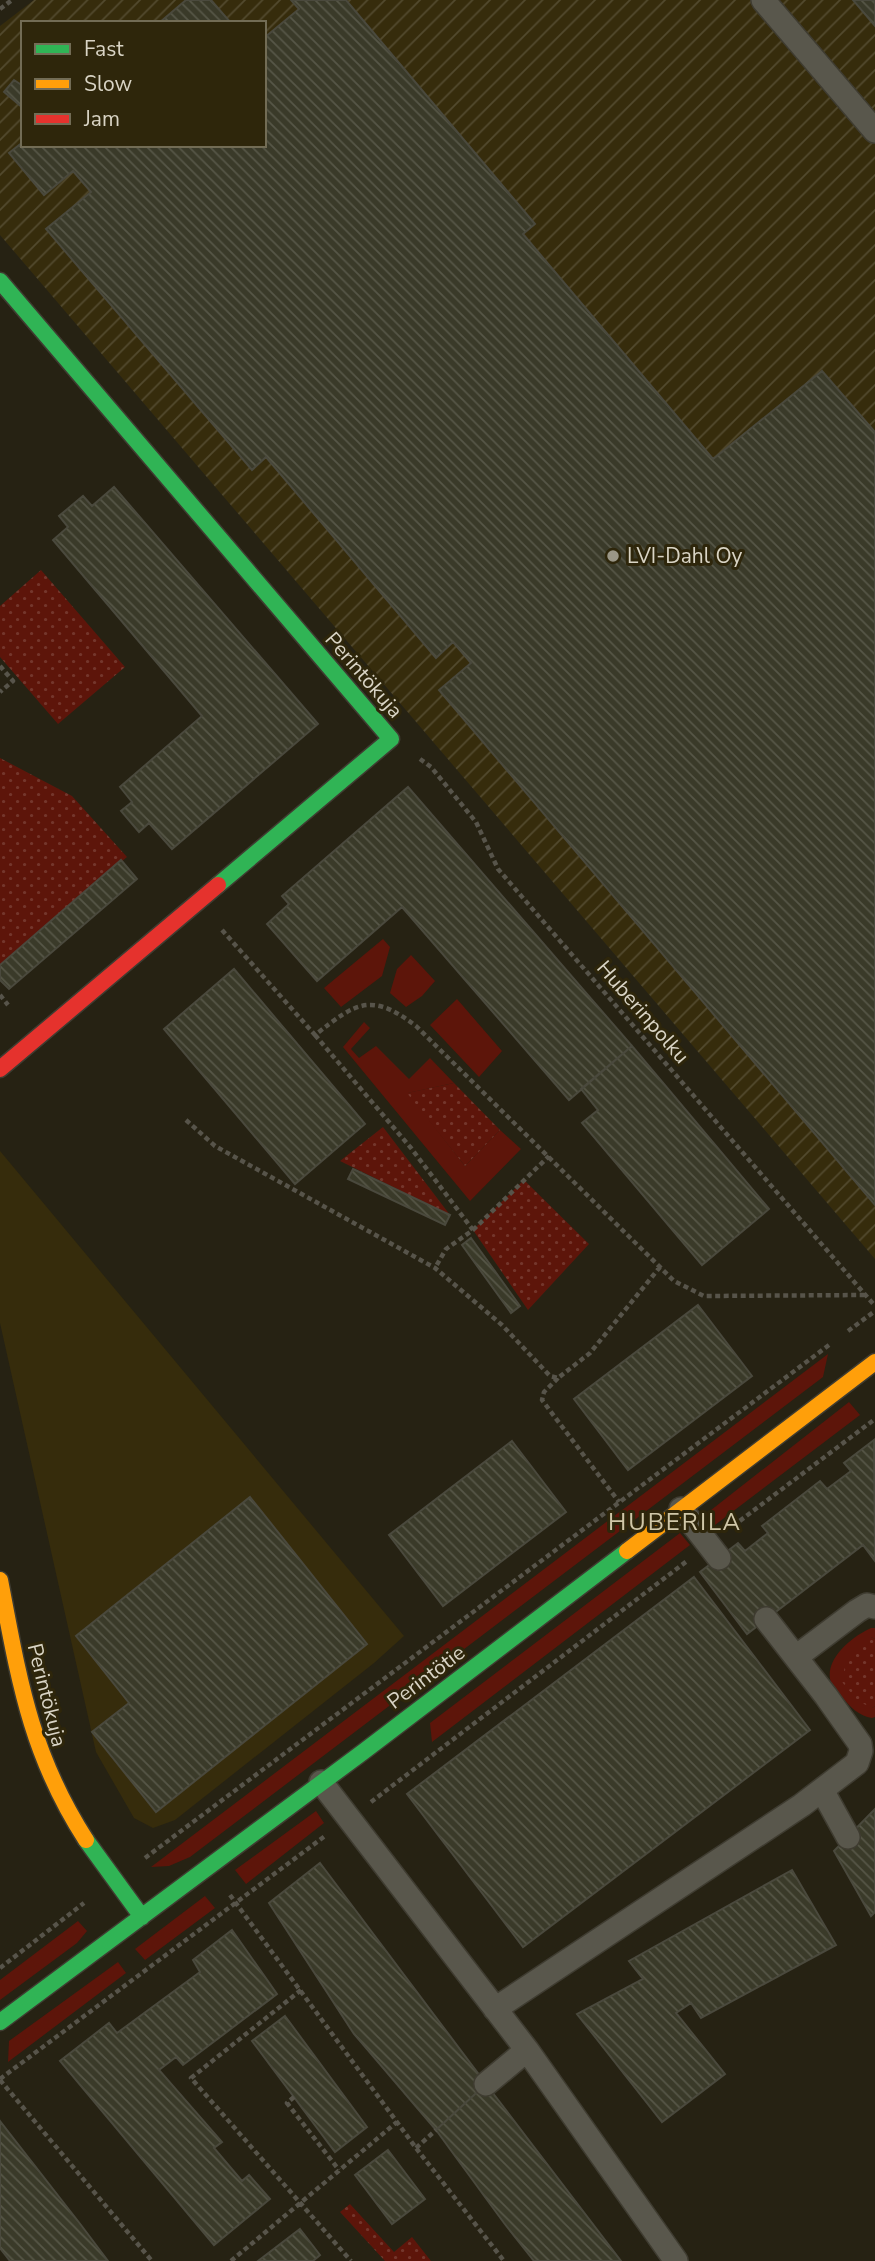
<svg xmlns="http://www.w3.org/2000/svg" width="875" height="2261" font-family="'Nunito Sans',sans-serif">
  <defs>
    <pattern id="industrial-furrows" width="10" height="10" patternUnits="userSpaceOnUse" patternTransform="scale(1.75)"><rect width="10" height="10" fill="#362c0c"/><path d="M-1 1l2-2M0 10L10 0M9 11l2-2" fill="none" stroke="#524a2e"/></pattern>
    <pattern id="park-dots" width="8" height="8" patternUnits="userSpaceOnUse" patternTransform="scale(1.75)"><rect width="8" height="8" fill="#5d150a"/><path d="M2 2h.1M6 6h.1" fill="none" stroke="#74362c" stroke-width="1.8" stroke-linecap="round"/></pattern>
    <pattern id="building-back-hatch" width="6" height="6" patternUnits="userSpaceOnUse" patternTransform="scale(1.75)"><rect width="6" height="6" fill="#3a3a29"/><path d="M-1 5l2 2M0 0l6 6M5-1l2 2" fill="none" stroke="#565647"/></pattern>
  </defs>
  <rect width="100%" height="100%" fill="#262213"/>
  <!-- built -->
  <path fill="#362c0c" d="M0 1151 404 1636 374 1663 175 1820 153 1828 134 1818 96 1752 0 1323Z"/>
  <!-- industrial -->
  <path fill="url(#industrial-furrows)" fill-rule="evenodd" d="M34 0H875V1259L0 235V26ZM23 23H264V145H23Z"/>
  <!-- grass -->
  <path fill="#5d150a" d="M383 939 390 947 382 976 341 1007 324 988Z
    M411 955 435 981 422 996 406 1007 390 993 397 969Z
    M457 999 502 1051 479 1077 430 1025Z
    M364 1022 370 1028 351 1049 359 1058 376 1046 409 1079 430 1058 454 1083 408 1093 465 1166 500 1130 521 1149 470 1201 343 1047Z
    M828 1354 823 1377 190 1857 169 1866 151 1867Z
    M849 1402 860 1415 715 1525 706 1514Z
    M680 1533 690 1545 432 1742 430 1723Z
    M871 1628H875V1639L871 1637 872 1708 875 1706V1717L872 1718C859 1716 850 1707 841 1696 839 1692 833 1687 831 1683 823 1659 853 1636 871 1628Z
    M316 1811 324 1823 246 1884 235 1870Z
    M205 1896 215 1908 145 1960 135 1949Z
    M78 1921 87 1931 77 1943 0 2000V1980Z
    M118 1962 126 1973 8 2062 9 2041Z"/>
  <!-- park -->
  <path fill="url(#park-dots)" d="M41 570 125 667 58 724 0 657V606Z
    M0 758 72 796 127 857 0 965Z
    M454 1083 500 1130 465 1166 407 1093Z
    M383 1127 450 1215 340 1161Z
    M524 1180 589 1244 528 1310 473 1230Z
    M871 1637 875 1639V1706L872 1708 858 1701 842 1682 846 1660Z
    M350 2204 394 2252 412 2237 431 2261H385L340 2212Z"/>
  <!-- building -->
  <path fill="url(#building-back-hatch)" stroke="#4a493d" stroke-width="2" d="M186 0H211L231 23H159Z
    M291 0H346L535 224 523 234 713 459 822 371 875 432V1205L439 690 471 663 453 642 436 658 266 457 252 470 46 229 91 192 73 171 44 195 9 153 23 142V145H264V38L299 9Z
    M853 0H875V26Z
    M14 80 23 86V108L4 92Z
    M114 487 318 724 172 849 149 823 139 832 121 811 132 802 120 787 202 716 53 540 68 527 59 516 83 496 92 506Z
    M408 787 632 1046 569 1100 402 907 317 981 267 924 289 904 282 896Z
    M121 860 137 879 9 989 0 980V965Z
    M234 969 365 1124 295 1184 164 1029Z
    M632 1046 769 1209 702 1265 582 1123 598 1110 581 1089Z
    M353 1169 450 1215 445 1225 348 1179Z
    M471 1238 520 1306 511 1313 462 1245Z
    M698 1305 752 1376 628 1470 574 1399Z
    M874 1440 875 1561 863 1545 747 1634 700 1572 738 1543 745 1551 768 1533 762 1526 820 1481 827 1489 851 1471 844 1463Z
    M512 1441 566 1512 443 1606 389 1535Z
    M250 1497 367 1644 156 1812 92 1732 129 1703 76 1636Z
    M694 1577 810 1730 523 1947 407 1794Z
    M875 1809V1912L871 1916 834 1851Z
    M320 1863 486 2084 436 2130 354 2034 269 1903Z
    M792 1870 836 1945 701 2018 691 2003 676 2013 725 2074 662 2122 577 2014 643 1979 629 1961Z
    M232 1930 277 1994 183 2065 176 2057 159 2070 222 2142 214 2148 242 2181 249 2175 270 2199 214 2245 60 2061 109 2023 117 2033 200 1972 193 1960Z
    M285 2016 367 2127 335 2152 252 2041Z
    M486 2084 621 2261H534L504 2223 436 2130Z
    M0 2121 81 2225 108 2261H10L0 2248Z
    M388 2150 425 2199 392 2224 355 2175Z
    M300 2229 320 2255 313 2261H258Z"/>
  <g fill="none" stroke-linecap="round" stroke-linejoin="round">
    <!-- lane casing -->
    <g stroke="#3f3c31" stroke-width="26">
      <path id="lane" d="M763 0 875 131
        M681 1509 719 1558
        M796 1657 857 1611 867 1605 875 1607
        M321 1782 527 2050 676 2261
        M822 1790 848 1837
        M495 2009 802 1805 857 1763 861 1751 860 1744 826 1696 766 1619
        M486 2084 527 2050"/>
    </g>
    <!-- fast casing -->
    <g stroke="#3f3c31" stroke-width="19">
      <path id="fast" d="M0 281 391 739 218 885
        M86 1840 142 1917
        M0 2022 363 1752 627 1551"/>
    </g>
    <!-- slow casing -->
    <g stroke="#3f3c31" stroke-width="19">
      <path id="slow" d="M627 1551 875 1362
        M0 1580C19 1679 30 1753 86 1840"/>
    </g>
    <!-- jam casing -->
    <g stroke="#3f3c31" stroke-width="19">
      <path id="jam" d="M0 1069 218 885"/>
    </g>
    <!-- path -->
    <path stroke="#57544a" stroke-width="4.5" stroke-dasharray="5 3.5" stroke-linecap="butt" d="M0 9 12 0
      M0 666 13 681 0 692
      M420 759 431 767 476 822 498 869 875 1306
      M222 930 315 1035C357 1002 371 992 416 1026L674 1281 704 1296 866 1295
      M0 995 8 1005
      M315 1035 411 1148 473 1230 446 1249 435 1268
      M186 1120 215 1146 435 1268 502 1325 550 1376 558 1378 590 1353 660 1267
      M473 1230 549 1156
      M848 1331 875 1311
      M558 1378 544 1392 542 1400 619 1502
      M733 1526 875 1419
      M371 1802 687 1561
      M145 1858 829 1345
      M230 1895 416 2148 504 2261
      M0 1968 84 1903
      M301 1990 191 2078 351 2261
      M0 2079 325 1836
      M0 2080 152 2261
      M294 2097 287 2103 339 2170
      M416 2148 436 2130
      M231 2261 397 2122"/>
    <!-- lane -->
    <use href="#lane" stroke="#59574c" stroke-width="23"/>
    <!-- fast -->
    <use href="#fast" stroke="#30b455" stroke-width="16"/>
    <!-- slow -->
    <use href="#slow" stroke="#ff9f0a" stroke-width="16"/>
    <!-- jam -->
    <use href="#jam" stroke="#e5322d" stroke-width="16"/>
  </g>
  <!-- markers -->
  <circle fill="#9a9687" stroke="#2e260b" stroke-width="2.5" cx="613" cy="556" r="7"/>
  <g text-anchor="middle" stroke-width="6" stroke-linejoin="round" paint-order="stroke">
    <!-- poi labels -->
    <g font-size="21" fill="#d9d4c5" stroke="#2e260b" text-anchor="start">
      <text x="627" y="563">LVI-Dahl Oy</text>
    </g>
    <!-- street labels -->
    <g font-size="21" fill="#d9d4c5" stroke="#2e260b">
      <text transform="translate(364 675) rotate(49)" y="7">Perintökuja</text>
      <text transform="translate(643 1012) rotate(49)" y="7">Huberinpolku</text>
      <text transform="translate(426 1677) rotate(-37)" y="7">Perintötie</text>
      <text transform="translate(47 1695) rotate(76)" y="7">Perintökuja</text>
    </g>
    <!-- quarter labels -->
    <g font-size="24" letter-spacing="2" fill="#d0c7a8" stroke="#2e260b">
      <text x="675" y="1530">HUBERILA</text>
    </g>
  </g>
  <!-- legend -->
  <rect x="21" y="21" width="245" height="126" fill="#2e260b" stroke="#726c55" stroke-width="2"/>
  <rect x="35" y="44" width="35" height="10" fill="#30b455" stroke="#726c55" stroke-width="2"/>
  <text x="84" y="56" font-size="21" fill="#d9d4c5">Fast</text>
  <rect x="35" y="79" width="35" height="10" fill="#ff9f0a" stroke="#726c55" stroke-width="2"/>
  <text x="84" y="91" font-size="21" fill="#d9d4c5">Slow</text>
  <rect x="35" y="114" width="35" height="10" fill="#e5322d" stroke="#726c55" stroke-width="2"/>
  <text x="84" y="126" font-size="21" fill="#d9d4c5">Jam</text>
</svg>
